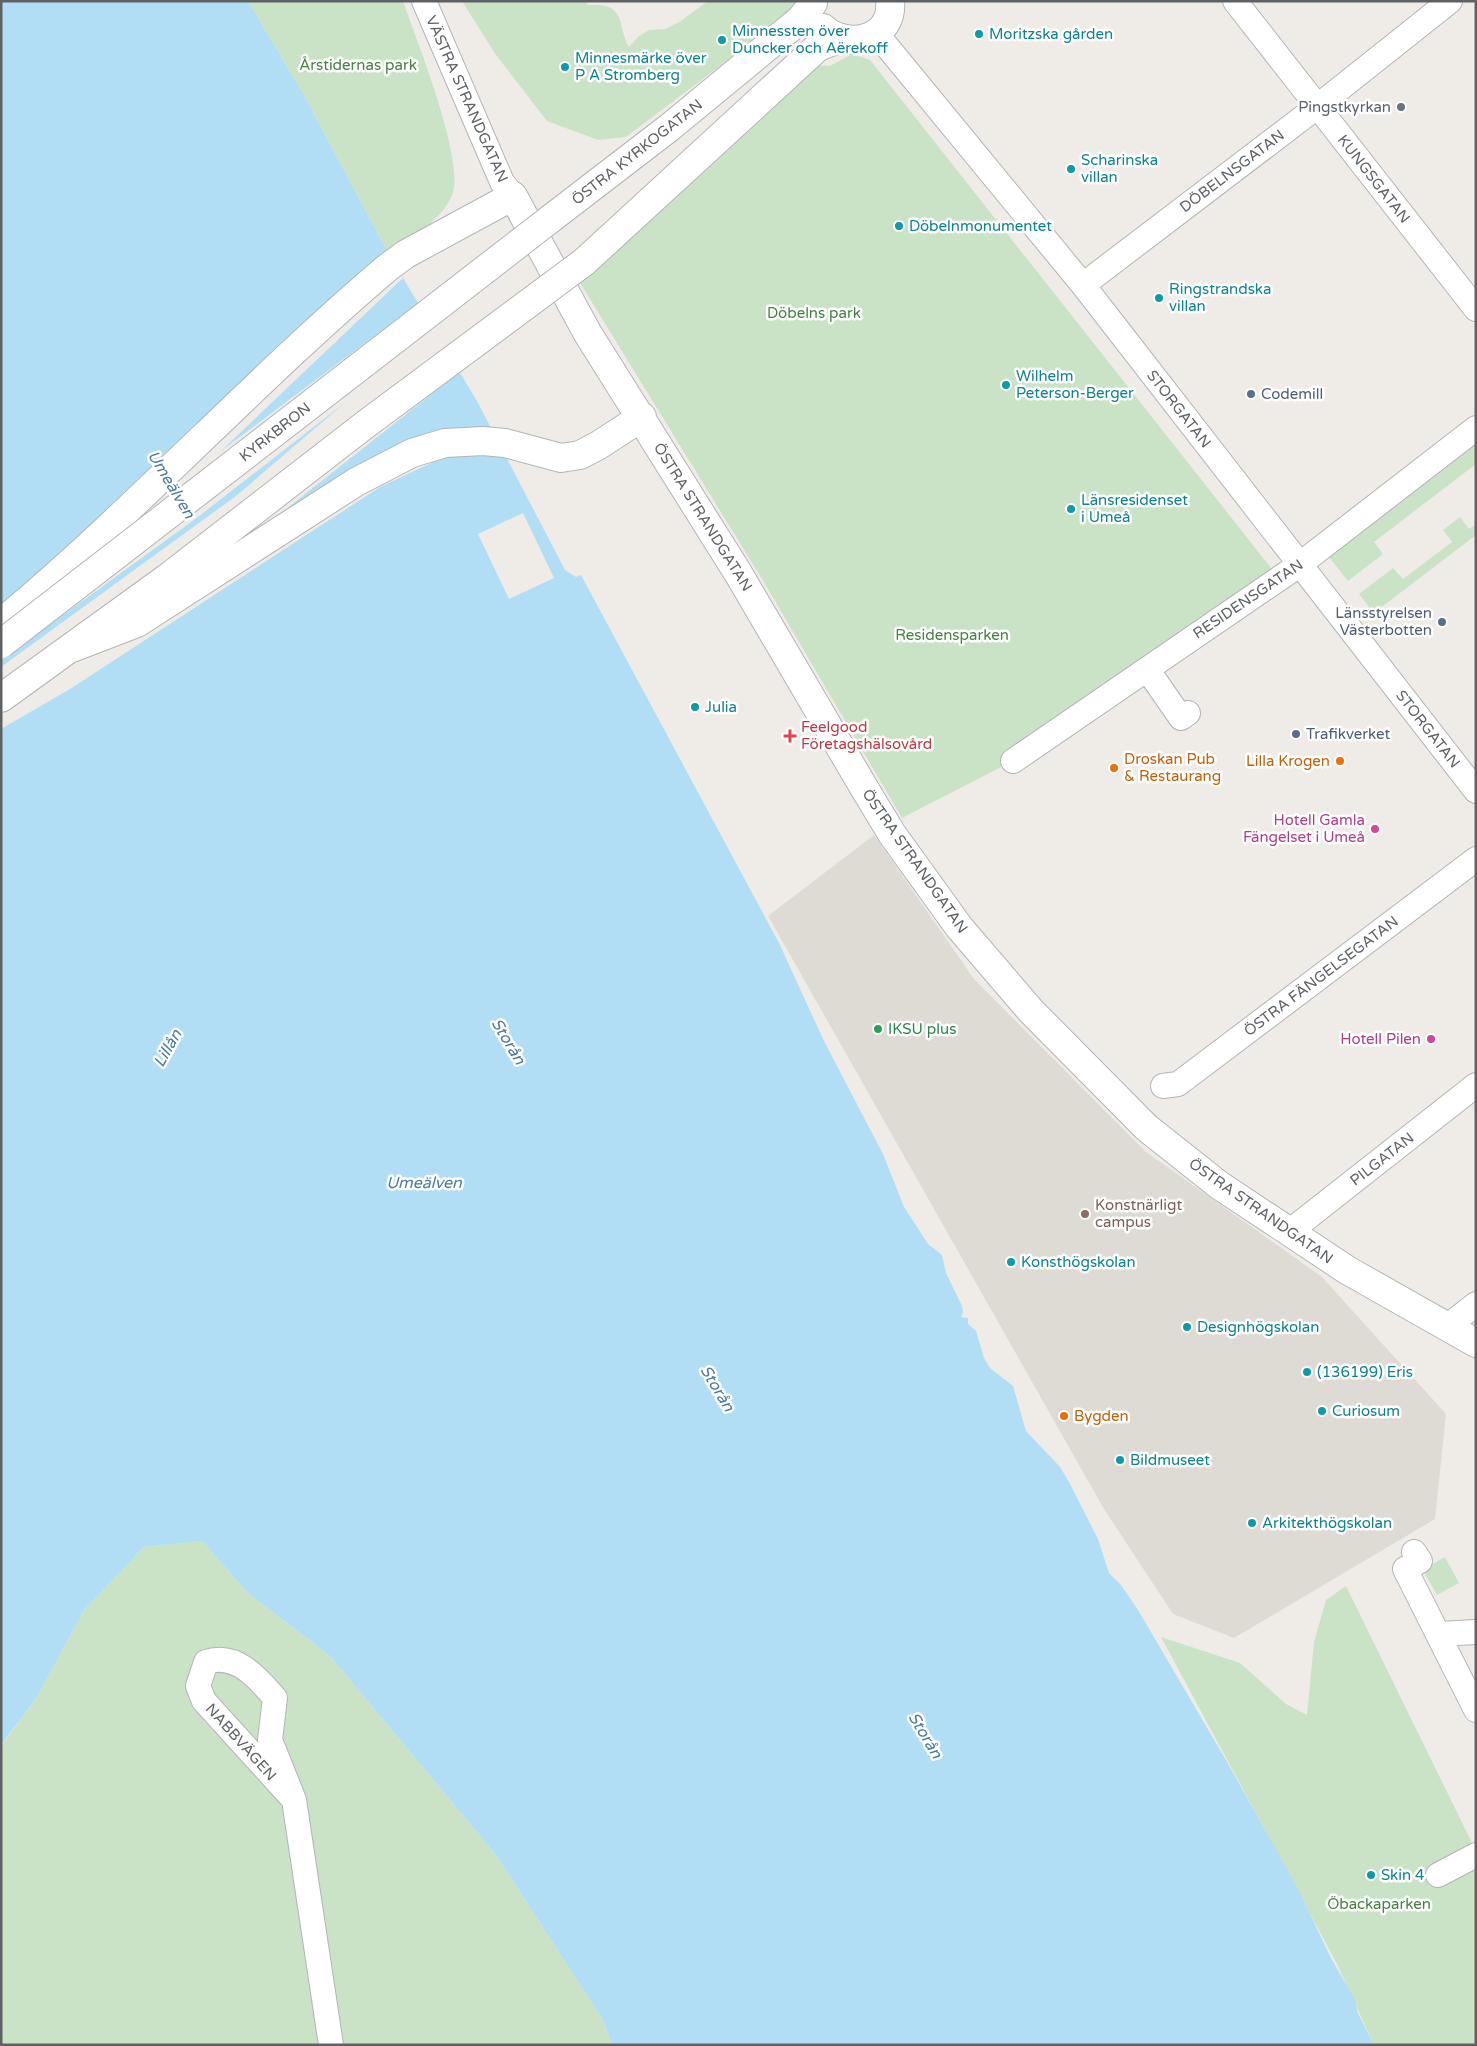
<svg xmlns="http://www.w3.org/2000/svg" width="1477" height="2046" font-family="'Varela Round',sans-serif">
  <rect width="100%" height="100%" fill="#efece7"/>
  <!-- education -->
  <path fill="#dedbd5" d="M874 835 974 979 1145 1151 1322 1277 1446 1414 1435 1519 1234 1638 1173 1614 1104 1509 768 916Z"/>
  <!-- green -->
  <path fill="#cae3c7" d="M248 1H403C416 39 466 162 452 195 442 220 410 239 388 253L305 97Z
    M462 1H585L588 5C628 2 617 27 629 47L639 36 649 30 665 29 681 21 708 1H800L785 17 626 137 598 140 547 121 496 55Z
    M852 54 870 60 1279 578 1013 761 902 818 765 584 577 278 811 70 820 65 830 66Z
    M1476 436V464L1374 542 1383 554 1348 581 1325 552Z
    M1460 517 1469 529 1476 524V535L1374 613 1359 594 1393 568 1403 579 1452 542 1443 530Z
    M202 1541 249 1594 330 1656 496 1855 603 2020 612 2045H1V1746L36 1699 84 1610 144 1547Z
    M1445 1557 1459 1583 1437 1595 1425 1574 1427 1567Z
    M1346 1586 1476 1851V2045H1374L1337 1964 1161 1637 1240 1663 1286 1704 1307 1715 1314 1642 1326 1600Z"/>
  <!-- water -->
  <path fill="#b1def5" d="M1 1H248L305 97 388 253 477 401 565 570 576 577 581 575 779 943 824 1041 883 1154 904 1207 928 1244 942 1255 946 1273 962 1306 963 1312 961 1317 968 1318V1324L976 1331 984 1358 990 1368 1013 1386 1026 1431 1060 1467 1069 1482 1098 1539 1109 1573 1121 1585 1138 1610 1226 1760 1298 1889 1331 1958 1354 1998 1358 2013 1374 2045H612L603 2020 496 1855 330 1656 249 1594 202 1541 144 1547 84 1610 36 1699 1 1745Z"/>
  <!-- pier -->
  <path fill="#efece7" d="M391 254 405 276 221 451 421 301 462 370 271 521 384 463 488 452 442 458 380 487 70 689 1 729V667L236 496 347 401 198 517 1 660V617Z
    M523 513 554 578 509 599 478 534Z"/>
  <g fill="none" stroke-linecap="round" stroke-linejoin="round">
    <!-- minor casing -->
    <g stroke="#b2b4b7" stroke-width="26">
      <path id="minor" d="M424 1 502 182 513 196
        M1235 1 1476 309
        M876 33 1083 285 1476 791
        M1083 285 1318 106 1450 1
        M1147 669 1181 718 1188 713
        M1013 761 1299 565 1476 428
        M1163 1086 1178 1084 1476 859
        M1289 1232 1476 1085
        M1448 1326 1476 1304
        M1414 1552 1420 1561 1405 1569 1476 1710
        M1439 1634 1476 1632
        M294 1800 204 1701 198 1686 206 1662C236 1652 258 1678 275 1698L270 1740 294 1800 331 2045
        M1438 1875 1476 1855"/>
    </g>
    <!-- tertiary casing -->
    <g stroke="#b2b4b7" stroke-width="30">
      <path id="tertiary" d="M823 28C848 51 894 39 890 1
        M549 220 670 127 801 19 813 3
        M584 262 818 47 838 39
        M1 623C135 511 254 381 387 268L406 254 513 196 588 334 738 573 863 786 892 834 959 927 1031 1011 1147 1128 1219 1185 1347 1270 1476 1343
        M72 648 137 623 356 482 412 453 445 443 483 441 505 443 561 458 580 455 599 445 642 417
        M1 698 167 578 366 424"/>
    </g>
    <!-- minor -->
    <use href="#minor" stroke="#fff" stroke-width="24"/>
    <!-- tertiary -->
    <use href="#tertiary" stroke="#fff" stroke-width="28"/>
    <!-- tertiary-bridge casing -->
    <g stroke="#b2b4b7" stroke-width="30" stroke-linecap="butt">
      <path id="tertiary-bridge" d="M366 424 584 262
        M1 644 549 220"/>
    </g>
    <!-- tertiary-bridge -->
    <use href="#tertiary-bridge" stroke="#fff" stroke-width="28"/>
  </g>
  <!-- markers -->
  <g fill="#0f9aa8" stroke="#fff" stroke-width="2">
    <circle cx="979" cy="34" r="5"/>
    <circle cx="722" cy="40" r="5"/>
    <circle cx="565" cy="67" r="5"/>
    <circle cx="1071" cy="169" r="5"/>
    <circle cx="899" cy="226" r="5"/>
    <circle cx="1159" cy="298" r="5"/>
    <circle cx="1006" cy="385" r="5"/>
    <circle cx="1071" cy="509" r="5"/>
    <circle cx="695" cy="707" r="5"/>
    <circle cx="1011" cy="1262" r="5"/>
    <circle cx="1187" cy="1327" r="5"/>
    <circle cx="1307" cy="1372" r="5"/>
    <circle cx="1322" cy="1411" r="5"/>
    <circle cx="1120" cy="1460" r="5"/>
    <circle cx="1252" cy="1523" r="5"/>
    <circle cx="1371" cy="1875" r="5"/>
  </g>
  <circle fill="#6b7280" stroke="#fff" stroke-width="2" cx="1401" cy="107" r="5"/>
  <g fill="#5c6f8a" stroke="#fff" stroke-width="2">
    <circle cx="1251" cy="394" r="5"/>
    <circle cx="1442" cy="622" r="5"/>
    <circle cx="1296" cy="734" r="5"/>
  </g>
  <path fill="#e0444e" stroke="#fff" stroke-width="2" d="M787.5 728.5h5v5h5v5h-5v5h-5v-5h-5v-5h5z"/>
  <g fill="#e8710a" stroke="#fff" stroke-width="2">
    <circle cx="1340" cy="761" r="5"/>
    <circle cx="1114" cy="768" r="5"/>
    <circle cx="1064" cy="1416" r="5"/>
  </g>
  <g fill="#d1479c" stroke="#fff" stroke-width="2">
    <circle cx="1375" cy="829" r="5"/>
    <circle cx="1431" cy="1039" r="5"/>
  </g>
  <circle fill="#2e9e5b" stroke="#fff" stroke-width="2" cx="878" cy="1029" r="5"/>
  <circle fill="#8d6e63" stroke="#fff" stroke-width="2" cx="1085" cy="1214" r="5"/>
  <g text-anchor="middle" stroke-width="5" stroke-linejoin="round" paint-order="stroke">
    <!-- culture labels -->
    <g font-size="15" fill="#0d838f" stroke="#fff" text-anchor="start">
      <text x="732" y="36">Minnessten över<tspan x="732" dy="17">Duncker och Aërekoff</tspan></text>
      <text x="989" y="39">Moritzska gården</text>
      <text x="575" y="63">Minnesmärke över<tspan x="575" dy="17">P A Stromberg</tspan></text>
      <text x="1081" y="165">Scharinska<tspan x="1081" dy="17">villan</tspan></text>
      <text x="909" y="231">Döbelnmonumentet</text>
      <text x="1169" y="294">Ringstrandska<tspan x="1169" dy="17">villan</tspan></text>
      <text x="1016" y="381">Wilhelm<tspan x="1016" dy="17">Peterson-Berger</tspan></text>
      <text x="1081" y="505">Länsresidenset<tspan x="1081" dy="17">i Umeå</tspan></text>
      <text x="705" y="712">Julia</text>
      <text x="1021" y="1267">Konsthögskolan</text>
      <text x="1197" y="1332">Designhögskolan</text>
      <text x="1317" y="1377">(136199) Eris</text>
      <text x="1332" y="1416">Curiosum</text>
      <text x="1130" y="1465">Bildmuseet</text>
      <text x="1262" y="1528">Arkitekthögskolan</text>
      <text x="1381" y="1880">Skin 4</text>
    </g>
    <!-- park labels -->
    <g font-size="15" fill="#448241" stroke="#fff">
      <text x="358" y="70">Årstidernas park</text>
      <text x="814" y="318">Döbelns park</text>
      <text x="952" y="640">Residensparken</text>
      <text x="1379" y="1909">Öbackaparken</text>
    </g>
    <!-- street labels -->
    <g font-size="15" fill="#5e6265" stroke="#fff">
      <text transform="translate(467 99) rotate(66)" y="5">VÄSTRA STRANDGATAN</text>
      <text transform="translate(637 152) rotate(-38)" y="5">ÖSTRA KYRKOGATAN</text>
      <text transform="translate(1232 171) rotate(-37)" y="5">DÖBELNSGATAN</text>
      <text transform="translate(1374 179) rotate(52)" y="5">KUNGSGATAN</text>
      <text transform="translate(1179 409) rotate(52)" y="5">STORGATAN</text>
      <text transform="translate(275 432) rotate(-38)" y="5">KYRKBRON</text>
      <text transform="translate(703 517) rotate(58)" y="5">ÖSTRA STRANDGATAN</text>
      <text transform="translate(1248 599) rotate(-34)" y="5">RESIDENSGATAN</text>
      <text transform="translate(1428 729) rotate(52)" y="5">STORGATAN</text>
      <text transform="translate(915 861) rotate(55)" y="5">ÖSTRA STRANDGATAN</text>
      <text transform="translate(1321 976) rotate(-37)" y="5">ÖSTRA FÄNGELSEGATAN</text>
      <text transform="translate(1382 1159) rotate(-38)" y="5">PILGATAN</text>
      <text transform="translate(1261 1211) rotate(35)" y="5">ÖSTRA STRANDGATAN</text>
      <text transform="translate(241 1742) rotate(48)" y="5">NABBVÄGEN</text>
    </g>
    <!-- worship labels -->
    <g font-size="15" fill="#5b616d" stroke="#fff" text-anchor="end">
      <text x="1391" y="112">Pingstkyrkan</text>
    </g>
    <!-- service labels -->
    <g font-size="15" fill="#4e5e75" stroke="#fff" text-anchor="start">
      <text x="1261" y="399">Codemill</text>
      <text x="1432" y="618" text-anchor="end">Länsstyrelsen<tspan x="1432" dy="17">Västerbotten</tspan></text>
      <text x="1306" y="739">Trafikverket</text>
    </g>
    <!-- health labels -->
    <g font-size="15" fill="#be3a42" stroke="#fff" text-anchor="start">
      <text x="801" y="732">Feelgood<tspan x="801" dy="17">Företagshälsovård</tspan></text>
    </g>
    <!-- food labels -->
    <g font-size="15" fill="#c56008" stroke="#fff" text-anchor="start">
      <text x="1124" y="764">Droskan Pub<tspan x="1124" dy="17">&amp; Restaurang</tspan></text>
      <text x="1330" y="766" text-anchor="end">Lilla Krogen</text>
      <text x="1074" y="1421">Bygden</text>
    </g>
    <!-- hotel labels -->
    <g font-size="15" fill="#b23c85" stroke="#fff" text-anchor="end">
      <text x="1365" y="825">Hotell Gamla<tspan x="1365" dy="17">Fängelset i Umeå</tspan></text>
      <text x="1421" y="1044">Hotell Pilen</text>
    </g>
    <!-- leisure labels -->
    <g font-size="15" fill="#27864d" stroke="#fff" text-anchor="start">
      <text x="888" y="1034">IKSU plus</text>
    </g>
    <!-- education labels -->
    <g font-size="15" fill="#785e54" stroke="#fff" text-anchor="start">
      <text x="1095" y="1210">Konstnärligt<tspan x="1095" dy="17">campus</tspan></text>
    </g>
    <!-- water labels -->
    <g font-size="16" font-style="italic" fill="#4c7b9d" stroke="#fff">
      <text transform="translate(172 484) rotate(59)" y="6">Umeälven</text>
      <text transform="translate(509 1041) rotate(59)" y="6">Storån</text>
      <text transform="translate(167 1048) rotate(-61)" y="6">Lillån</text>
      <text x="424" y="1188">Umeälven</text>
      <text transform="translate(718 1388) rotate(59)" y="6">Storån</text>
      <text transform="translate(926 1735) rotate(59)" y="6">Storån</text>
    </g>
  </g>
  <!-- border -->
  <rect width="1477" height="2046" fill="none" stroke="#5e6265" stroke-width="5"/>
</svg>
